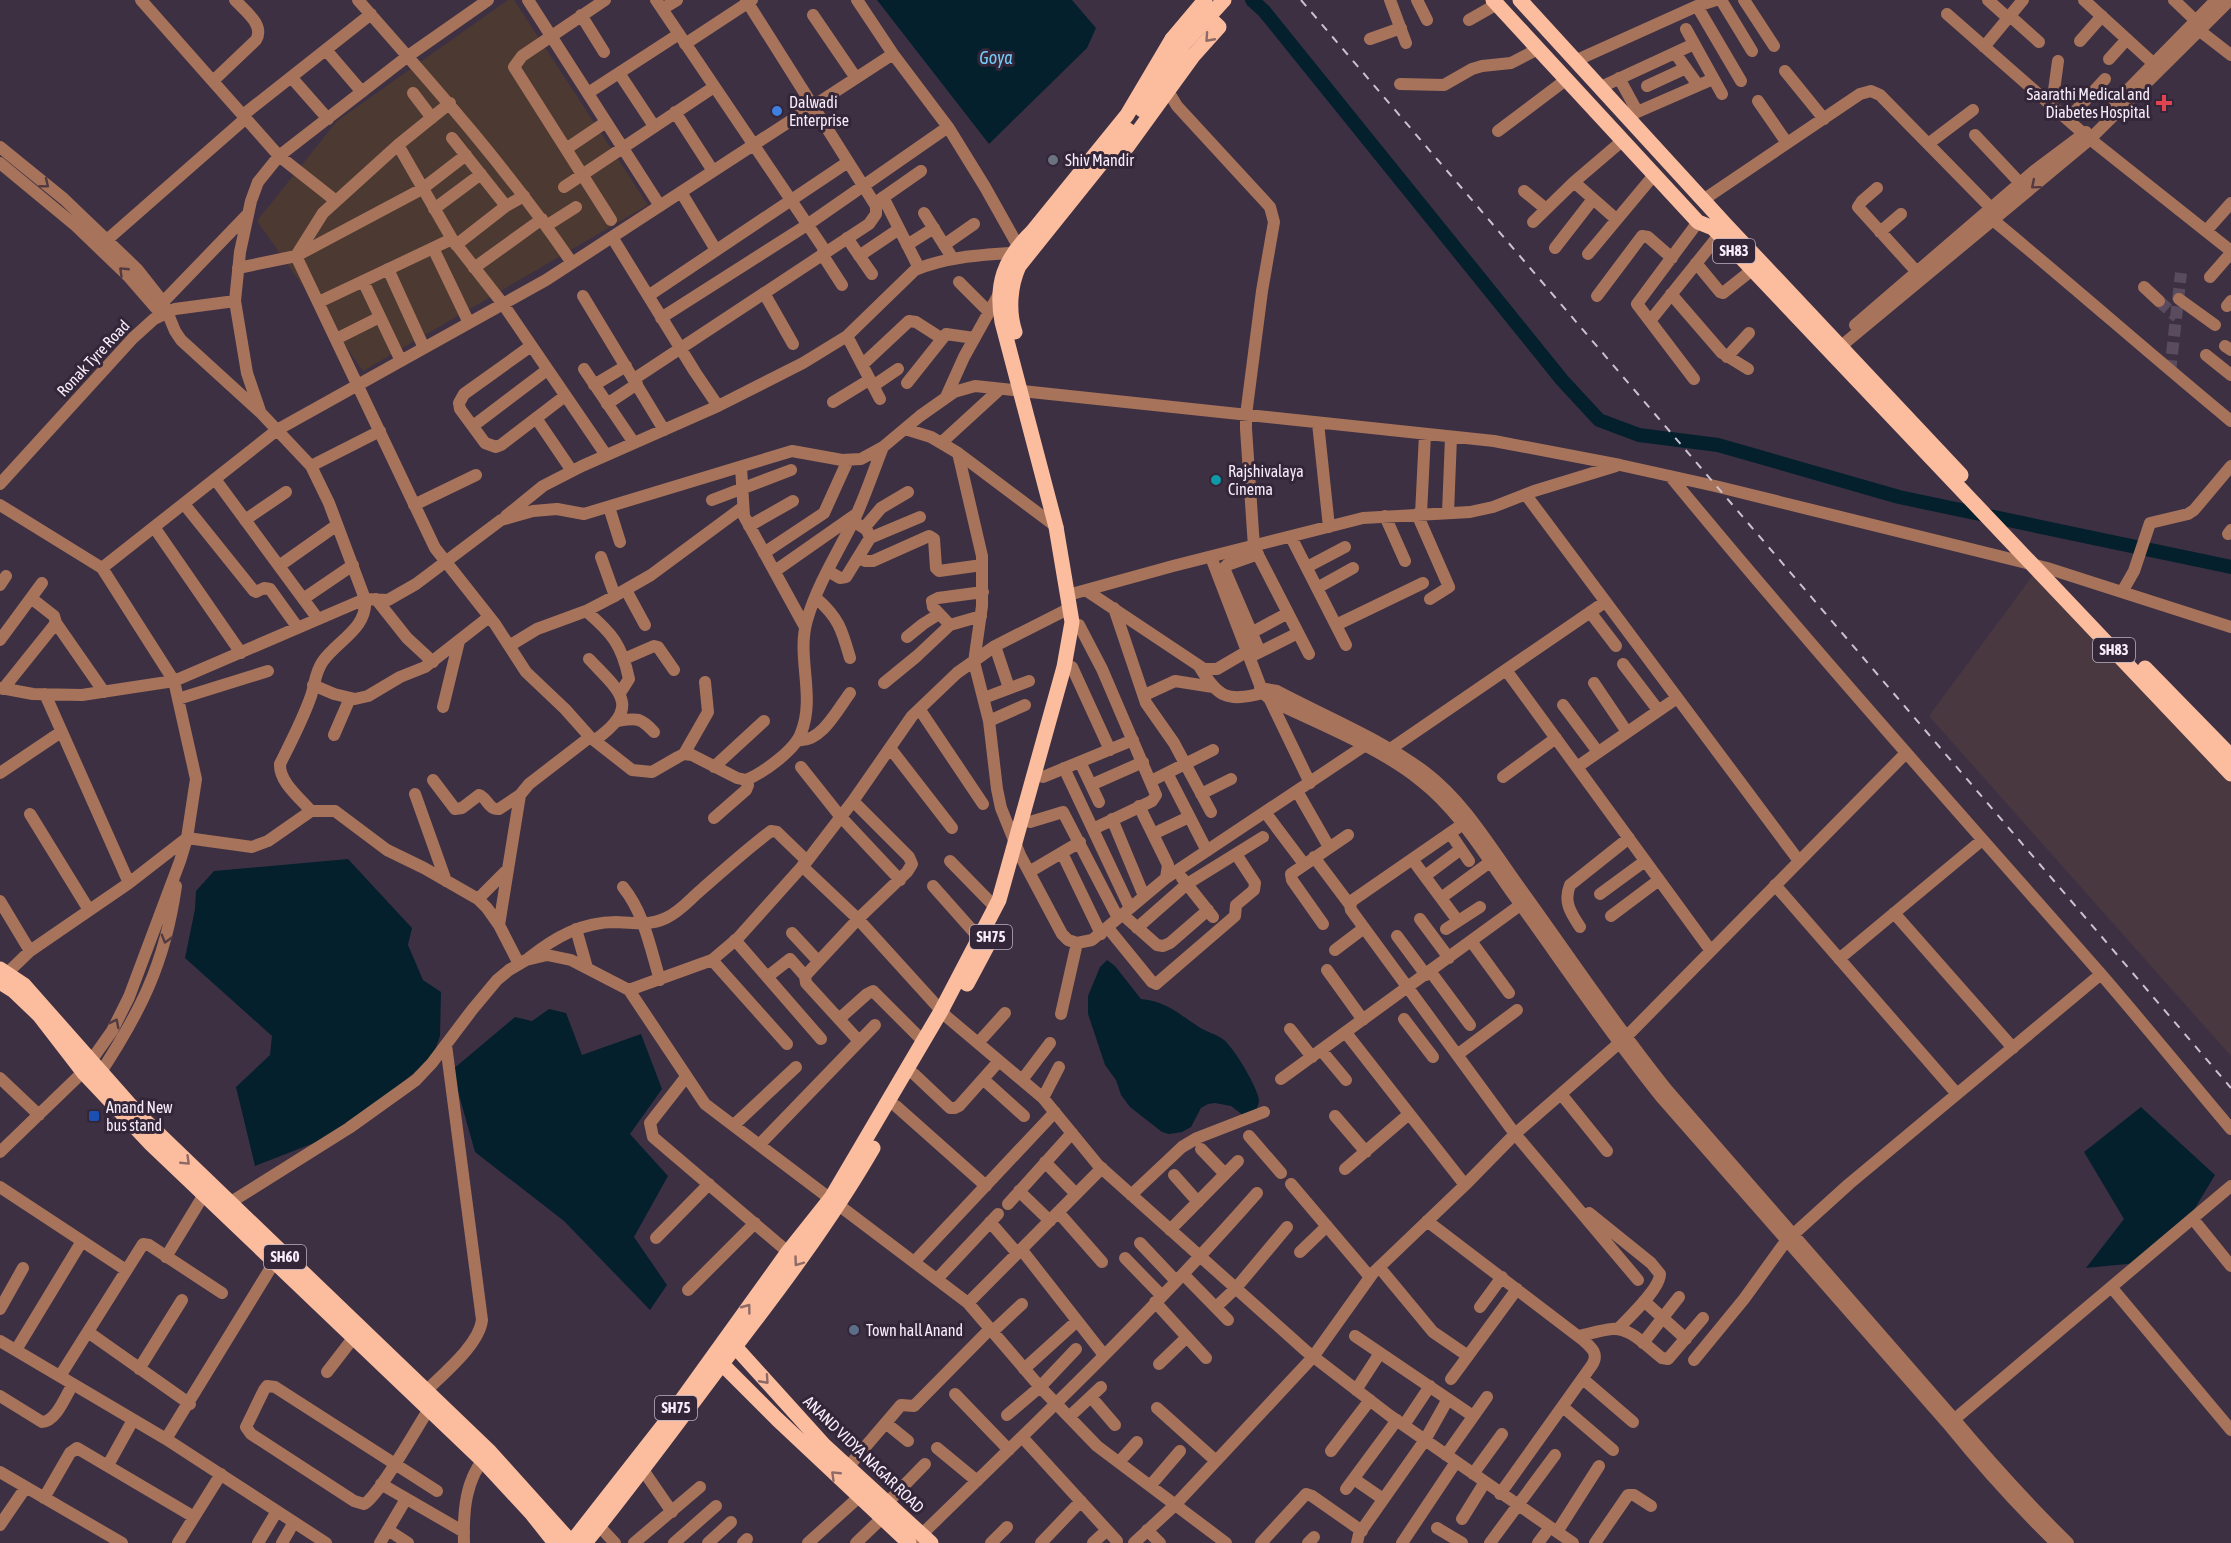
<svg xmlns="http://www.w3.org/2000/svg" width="2231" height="1543" font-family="'Asap Condensed',sans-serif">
  <rect width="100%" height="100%" fill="#3e3043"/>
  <!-- commercial -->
  <path fill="#4c3932" d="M508 0H514L648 205 363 371 257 221 337 121Z"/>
  <!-- industrial -->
  <path fill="#4a3841" d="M2036 571 2231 772V1056L1929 716Z"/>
  <!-- water -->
  <path fill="#04202d" d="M877 0H1072L1096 28 1087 48 989 144Z
    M348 859 412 928 408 945 423 980 441 992 440 1036 433 1056 393 1091 324 1139 255 1166 236 1087 270 1055 272 1036 185 958 195 909 196 891 214 871Z
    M1107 960 1115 966 1141 999C1168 1002 1177 1013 1199 1027 1206 1032 1217 1034 1224 1040 1234 1048 1258 1088 1259 1100 1259 1104 1257 1106 1257 1110L1244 1116 1231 1106 1215 1103 1208 1104 1201 1108 1191 1127 1182 1132 1169 1134 1162 1132 1130 1107 1121 1095 1116 1080 1105 1065 1088 1014V996L1100 967Z
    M549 1009 566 1013 582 1055 641 1034 662 1089 630 1134 668 1176 634 1237 667 1285 650 1310 564 1221 475 1152 452 1070 515 1017 532 1021Z
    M2141 1107 2215 1175 2177 1238 2137 1263 2086 1268 2124 1219 2084 1152Z"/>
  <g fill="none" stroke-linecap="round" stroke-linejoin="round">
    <!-- river -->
    <path stroke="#04202d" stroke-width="14" d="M1252 0 1264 11 1562 380 1599 420 1639 435 1718 445 1899 497 2231 567"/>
    <!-- minor-tunnel -->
    <path stroke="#5a4c5e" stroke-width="12" stroke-dasharray="12 6" stroke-linecap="butt" d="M2159 301 2177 317
      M2170 372 2181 273"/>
    <!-- minor -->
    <path stroke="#a7745b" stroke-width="12" d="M141 0 279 156 336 201
      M358 0C433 85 508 169 572 263
      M528 0 660 206
      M605 0 522 56 514 67 611 220
      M656 0 826 252
      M857 0 893 54 948 127 985 187 1022 253
      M1390 0 1406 43
      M1417 0 1427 20
      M1721 0 1752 51
      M1744 0 1774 46
      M1988 0 2008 18
      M2084 0 2154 64
      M2174 0 2196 21
      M1697 6 1741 81
      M662 9 677 0
      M1947 14 2084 134
      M581 15 604 52
      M813 15 856 78
      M2010 16 2039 42
      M1469 20 1497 4
      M1686 29 1722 94
      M2200 31 2231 55
      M1370 39 1401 28
      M2080 41 2102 16
      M685 44 752 0
      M1984 47 2023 0
      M326 50 362 92
      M1675 53 1698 85
      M2109 59 2127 39
      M1577 60 1697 6 1716 0
      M1785 71 1824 119
      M619 73 654 126
      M291 77 328 119
      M1619 78 1637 111
      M213 81 256 40C265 25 245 11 235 0
      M1400 84 1444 85 1472 69 1482 66 1511 63 1538 49
      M1647 86 1686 68
      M1601 87 1694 44
      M1168 91 1177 106 1270 207 1274 222 1262 291 1246 415V429L1254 547 1309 654
      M413 93 432 118
      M588 93 679 34
      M1758 101 1787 143
      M2115 103 2216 0
      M2052 105 2058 61
      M675 112 713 171
      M243 115 371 14
      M1628 116 1713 79
      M2068 119 2105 79
      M1498 131 1567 79
      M1975 135 2020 183
      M452 138 506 206
      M2090 139 2231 251
      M1928 144 1973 110
      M398 145 450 103
      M0 147 64 199 137 269 163 302 175 331 181 340 260 412 311 466 329 503 365 599C368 628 338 640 323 661 315 672 315 684 311 696 303 719 291 742 280 764 279 782 300 798 311 811
      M566 149 606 122
      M0 163 76 226 129 277 162 315
      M1574 182 1616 219
      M564 187 714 87
      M1877 188 1862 201 1858 207 1916 271
      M1524 191 1546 209
      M681 192 716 250
      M883 197 919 268
      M1703 200 1860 94 1871 91 1880 95 1991 208
      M878 201 921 171
      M434 209 481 174
      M924 213 953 259
      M1993 220C2073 286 2151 355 2231 421
      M1533 222 1574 182 1622 141
      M546 226 576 207
      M2206 231 2231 203
      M1880 232 1901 214
      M612 237 695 372 718 406
      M847 238 872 274
      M108 239 246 118
      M456 245 506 206 524 196
      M907 245 934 228
      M944 245 974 224
      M433 248 469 323
      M1555 248 1593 199
      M822 254 842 285
      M1588 254 1654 175
      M859 256 899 229
      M1696 263 1720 292 1723 293 1752 270
      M238 268 296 256 422 189 466 155
      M474 268 542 219
      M388 269 424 348
      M2210 277 2231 253
      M363 281 401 361
      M959 282 989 312
      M2144 287 2159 301
      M764 293 793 344
      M1671 294 1722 353 1748 369
      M583 296 664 430
      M648 296 848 162
      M1597 296 1642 236 1648 237 1672 258
      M2179 299 2215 325
      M163 302 247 215
      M319 302 452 239
      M2227 306 2231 301
      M661 318 807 225 948 127
      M1650 321 1719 235
      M1855 325 2034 171 2086 132
      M847 336 880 399
      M336 339 380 317
      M531 346 464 394 459 403 460 409 485 443 496 447 501 445 565 396
      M2225 346 2231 350
      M1834 352 2088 141 2230 0
      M2206 355 2231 375
      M1727 357 1749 333
      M862 365 909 321 916 322 941 338
      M584 369 634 443
      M634 379 869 224 876 214V206L746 0
      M1694 379 1637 304 1698 222
      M907 383 946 334 974 338
      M594 385 626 366
      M873 386 898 369
      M946 397 964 357 999 294
      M833 402 869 380
      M607 404 637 384
      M260 411 247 373 235 301 240 252 251 201 258 182 279 156 408 56 488 0
      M536 418 572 471
      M1318 423 1329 527
      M473 426 547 370
      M905 429 931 437 958 453 1058 528
      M941 443 1000 389
      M958 453 982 556V606L974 662 989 721 997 789 1001 808 1020 855 1062 934 1068 940 1077 943 1092 940 1166 878 1364 746
      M606 455 503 304 452 239 398 145 323 213 296 256 435 548 495 624 526 672 565 709 590 737 632 770 652 772 678 757 684 754 692 755 737 778 746 780C763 773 795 750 801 733 816 696 796 657 807 620 817 585 838 552 854 520 865 497 873 472 883 447
      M311 466 380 431
      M741 467 744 516 805 627
      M1670 476C1809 645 1955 808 2100 973 2144 1024 2187 1077 2231 1129
      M215 479 318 619
      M0 484 133 338 154 319 175 309 235 301
      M1526 495 1799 861
      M712 500 791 470
      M184 504 254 591 256 592 264 588 270 589 298 628
      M0 505 102 568 174 681 196 779 187 838 180 861 129 997 112 1031 83 1072 0 1152
      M414 505 476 475
      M609 507 620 542
      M1448 513 1451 437
      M1417 514 1449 587 1430 599
      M1421 514 1425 434
      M506 516 543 486 582 466 718 406 803 363 847 336 915 270C945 257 980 255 1012 253
      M1385 516 1405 561
      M245 520 286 492
      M749 526 793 501
      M154 527 241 653
      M864 528 881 508 908 492
      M2228 534 2231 530
      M1291 537 1346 645
      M870 538 920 517
      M764 553 824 513 848 460
      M1258 554 1227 565 1224 568 1260 652
      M601 557 615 596
      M1211 557 1263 693 1272 701C1319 724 1381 748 1421 781 1458 810 1483 852 1510 890 1560 959 1607 1030 1661 1097L1948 1424C1982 1466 2017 1505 2056 1543
      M859 558 865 561H873L929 536 934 539 936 568 939 571 982 565
      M279 566 337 525
      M1307 567 1345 547
      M102 568 277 430 546 280 893 54
      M775 571 855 515
      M828 571 840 578 846 577 870 538 867 530 853 521
      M0 585 6 576
      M1317 588 1353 568
      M626 590 645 625
      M1087 591 1204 669H1217L1246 652
      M2122 592 2134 571 2150 523 2188 514 2194 510 2231 466
      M1068 595 1173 566 1363 518 1470 512 1493 507 1534 491 1616 466
      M31 598 54 616 56 623
      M816 598C839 618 842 630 850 658
      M303 599 353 565
      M376 599 407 638 433 662
      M1114 608 1146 703 1174 743 1211 812
      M586 611C612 633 622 645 629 679L620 693
      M1590 612 1616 646
      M950 625 933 607 932 601 938 598 983 592
      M1079 625 1102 669 1156 795 1152 801 1093 829
      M1336 625 1423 583
      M1251 633 1288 613
      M907 637 923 624 939 614
      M0 640 42 583
      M509 646 537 629 586 611 611 598 651 575 743 507
      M995 646 1009 688
      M1252 656 1298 633
      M589 659C619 691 643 706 595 740
      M624 659 654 646 658 647 674 670
      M1623 664 1658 710
      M1199 666C1219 698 1226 702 1263 693
      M1072 667 1110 750
      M1506 670 1711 951
      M884 683 917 656 950 625 981 616
      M1594 683 1627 732
      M313 685 334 694 355 699 368 696 400 677 425 667 489 617
      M0 688 33 694 82 695 174 681 365 599 388 600 416 584 501 520 533 511 557 509 584 514 792 451 842 460 861 459 883 447 920 416 954 392 975 386 1494 441 1620 465 1715 486 2047 568 2231 627
      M1260 688 1277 691C1326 717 1381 739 1425 772 1463 801 1488 843 1515 881 1566 951 1613 1023 1668 1091L1954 1419C1992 1464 2026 1502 2068 1543
      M3 689 56 623 104 692
      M1149 693 1175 681 1213 687
      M45 694 129 883
      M984 698 1029 681
      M178 699 268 671
      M1270 700 1310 783
      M1563 705 1598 752
      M443 707 459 641
      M920 710 983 804
      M617 721C637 718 640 717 654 732
      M989 721 1025 705
      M334 735 350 698
      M798 740C821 743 838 709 850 693
      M890 748 952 828
      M1386 752 1605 602
      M684 754 708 712 705 682
      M1080 762 1099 802
      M714 767 764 721
      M801 767 840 816 900 880
      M1577 767 1677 698
      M1064 768 1130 908
      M0 773 61 732
      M1167 773 1207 851
      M1043 777 1133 740
      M1503 777 1556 738
      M433 780 455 809 462 808 479 795C487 797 488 810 499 809L520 795
      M1151 781 1213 750
      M1091 785 1143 762
      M1297 791 1329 847
      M415 794 446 881
      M1201 794 1231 779
      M853 801 909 857 912 864 907 872 858 919 805 976 806 983 859 1041
      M1139 806 1168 865 1166 878
      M1265 812 1304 864
      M30 814 89 910
      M714 818 746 790 748 785 746 780
      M1112 819 1144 896
      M1030 822 1063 812 1118 918
      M1463 824 1353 900 1350 905 1351 910 1515 1134 1638 1280
      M1450 833 1469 861
      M1153 834 1189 817
      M1062 853 1101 934
      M1314 857 1350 905
      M1412 859 1458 921
      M950 861 996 908
      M802 866 858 919 947 1017 1043 1098 1098 1165 1306 1351 1389 1415 1573 1543
      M1029 872 1080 842
      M1425 876 1461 849
      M1182 878 1213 917
      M1775 885 1957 1094
      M933 886 980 939
      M623 887C644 913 650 947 660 980
      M1600 894 1645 861
      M1441 898 1490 862
      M478 899 507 870
      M0 901 30 951
      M1894 913 2013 1048
      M1123 915 1157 945 1163 946 1170 943 1208 910
      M1611 916 1659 880
      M1420 919 1449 958
      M1323 924 1292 880 1291 874 1348 835
      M499 925 520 795 529 784 590 737
      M1580 927C1571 913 1563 902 1570 885L1629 838
      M1108 928 1152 982 1156 984 1235 916 1236 905 1254 890 1255 883 1236 854
      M1137 928 1187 884 1263 837
      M576 929 587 968
      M1446 929 1480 907
      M792 933 818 961
      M1397 936 1426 975
      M735 940 821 1039
      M1471 941 1509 993
      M1335 950 1364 928
      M529 958C555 937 582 922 616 922 633 923 649 926 666 918 681 911 689 900 701 890 724 870 747 849 771 831L777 832 807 861
      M1839 959 1981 841
      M712 960 787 1044
      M1327 970 1363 1020
      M1430 971 1470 1025
      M767 977 790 959 805 976
      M1 979 30 951 129 883 187 838 252 847 268 841 311 811H335L387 850 424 868 478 899 487 908 499 925 519 964
      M629 990 712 960 738 938 807 861 853 801 912 716 957 673 995 646 1070 608
      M1061 1014 1077 943
      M839 1019 867 994 873 991 923 1041
      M1404 1019 1433 1057
      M1290 1029 1312 1057
      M1346 1033 1465 1185
      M978 1043 1005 1013
      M1321 1050 1346 1080
      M1457 1055 1517 1010
      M914 1074 950 1108H955L959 1106 999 1061
      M686 1077 650 1123 653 1137 788 1252
      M0 1078 39 1115
      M97 1078C140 1013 165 964 176 886
      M983 1079 1024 1116
      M1281 1079 1527 900
      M1022 1080 1050 1043
      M1561 1094 1607 1151
      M1043 1098 1059 1067
      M896 1106 986 1186
      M1335 1116 1366 1152
      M734 1125 796 1067
      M1249 1136 1281 1173
      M760 1144 875 1025
      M1201 1149 1225 1174
      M1045 1162 1076 1194
      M1345 1169 1409 1114
      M1174 1175 1198 1202
      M1291 1184 1370 1277
      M0 1187 126 1270
      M1019 1191 1050 1221
      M1131 1195 1182 1147 1197 1138 1264 1112
      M1008 1204 1072 1133
      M223 1207 349 1128 416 1080 432 1063 472 1010 497 980 509 970 526 960 547 955 571 960 629 990 705 1104 968 1303 1040 1387 1097 1446 1226 1543
      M1058 1212 1102 1262
      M1589 1213 1651 1263 1660 1274C1660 1289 1629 1317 1618 1329
      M2193 1219 2231 1266
      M1427 1221 1583 1340C1592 1348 1599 1354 1592 1365L1500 1494
      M990 1222 1017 1253
      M1170 1230 1238 1161
      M656 1238 709 1184
      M1140 1243 1176 1281
      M1021 1249 1104 1355
      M1300 1252 1327 1226
      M166 1257 203 1196
      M1125 1258 1162 1296
      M914 1262 1055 1112
      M1379 1267 1433 1332 1468 1356
      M1183 1274 1228 1320
      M937 1279 998 1214
      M2112 1288 2231 1430
      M688 1290 755 1223
      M1644 1301 1686 1339
      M1155 1302 1206 1358
      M968 1303 1102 1168
      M1216 1307 1236 1288 1287 1227
      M1480 1307 1502 1277
      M0 1309 23 1268
      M88 1332 190 1404
      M992 1332 1022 1304
      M1355 1336 1473 1416
      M1578 1336C1589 1334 1601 1330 1612 1329 1631 1327 1648 1348 1662 1358L1668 1359 1703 1318
      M0 1341 166 1439 326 1543
      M1643 1343 1679 1297
      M16 1350 82 1241
      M1694 1360 1744 1299 1786 1241 1849 1184 2101 974
      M1159 1364 1187 1337
      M139 1369 182 1300
      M1024 1369 1077 1321
      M327 1372 354 1337
      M60 1376 143 1244 149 1245 222 1293
      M1451 1379 1517 1289
      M1583 1379 1633 1422
      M1356 1390 1380 1353
      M955 1394 1009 1450
      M0 1396 42 1422C56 1422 66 1395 73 1384
      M421 1396C440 1376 479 1346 482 1320L446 1045
      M1091 1397 1115 1425
      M434 1403 429 1409C417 1427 379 1496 364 1504L354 1501 251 1434 246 1427 264 1390 267 1386 275 1387 437 1491
      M1563 1407 1613 1450
      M1157 1408 1216 1461
      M1007 1415 1040 1387 1076 1349
      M1069 1417 1101 1387
      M1950 1423 2231 1186
      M887 1424 908 1441
      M1404 1425 1430 1386
      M1022 1437 1117 1541
      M166 1439 275 1261
      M937 1448 977 1481
      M1331 1451 1370 1400
      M1446 1455 1487 1397
      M1119 1462 1137 1442
      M108 1465 133 1420
      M848 1467 901 1405 914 1406 990 1329
      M643 1470 672 1512
      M0 1472 122 1543
      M1473 1474 1502 1434
      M1354 1479 1383 1499
      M381 1484 464 1532
      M1150 1486 1180 1451
      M1346 1489 1397 1420
      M44 1498 70 1453 77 1448 194 1517
      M887 1503 925 1464
      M1462 1519 1485 1482
      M0 1525 26 1487
      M599 1526 615 1543
      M1437 1528 1462 1543
      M388 1530 408 1543
      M1147 1530 1160 1543
      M1557 1532 1599 1466
      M916 1540C1032 1427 1150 1315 1257 1193
      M178 1543 221 1474
      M258 1543 277 1511
      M282 1543 294 1522
      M380 1543 406 1499
      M464 1543C463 1512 465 1478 488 1454
      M634 1543 700 1487
      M674 1543 716 1506
      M708 1543 731 1522
      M743 1543 747 1539
      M808 1543 859 1497
      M856 1543 882 1518
      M991 1543 1007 1527
      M1041 1543 1081 1501
      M1093 1543 1107 1530
      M1134 1543 1175 1505 1313 1357 1373 1273 1465 1185 1515 1134 1625 1038 1905 754
      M1261 1543 1306 1494 1312 1496 1362 1531
      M1308 1543 1314 1537
      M1357 1543 1359 1534 1425 1440 1448 1399
      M1402 1543 1456 1462
      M1490 1543 1555 1455
      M1538 1543 1550 1527
      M1595 1543 1628 1495H1634L1651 1506"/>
    <!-- major -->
    <path stroke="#fbbd9e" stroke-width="15" d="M1493 0 1698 222 1713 228 2231 774
      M1520 0 1726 225 1961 475
      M1142 110 1182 46
      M1127 147 1193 56 1219 27 1201 10
      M1015 332C1008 311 1010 286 1019 266L1128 130
      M2145 668 2231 756
      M0 969 24 985 139 1115 490 1452 572 1543
      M0 982 14 991 39 1015 83 1072 151 1144 482 1460 532 1514 555 1543
      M967 984 991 939
      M730 1341 824 1445 931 1543
      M717 1359 777 1419 909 1543
      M571 1543 668 1419 788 1252 831 1198 941 1011 999 900 1064 667 1072 622 1056 527 1002 322C995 284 1004 259 1032 232L1127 115 1172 39
      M585 1543C632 1485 676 1425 721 1365 775 1295 829 1224 873 1148"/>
    <!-- rail -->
    <path stroke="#ccc1cf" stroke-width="2" stroke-dasharray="8 8" stroke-linecap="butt" d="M1301 0 2231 1088"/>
    <!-- major-bridge -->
    <path stroke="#fbbd9e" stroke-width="15" d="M1172 39 1205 0
      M1182 46 1224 0"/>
  </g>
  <!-- one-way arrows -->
  <defs><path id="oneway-chevron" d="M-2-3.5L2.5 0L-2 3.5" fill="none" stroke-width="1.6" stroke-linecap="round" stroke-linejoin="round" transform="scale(1.5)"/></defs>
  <g stroke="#8e6a66">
    <use href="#oneway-chevron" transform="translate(1209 38) rotate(132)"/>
    <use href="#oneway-chevron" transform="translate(186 1161) rotate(44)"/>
    <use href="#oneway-chevron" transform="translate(798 1262) rotate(126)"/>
    <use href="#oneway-chevron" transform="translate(747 1308) rotate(-53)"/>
    <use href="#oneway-chevron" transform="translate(765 1380) rotate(48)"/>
    <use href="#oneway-chevron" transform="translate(835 1475) rotate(-136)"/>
  </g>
  <g stroke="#513a42">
    <use href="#oneway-chevron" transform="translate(45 184) rotate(39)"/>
    <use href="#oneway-chevron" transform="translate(2035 185) rotate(140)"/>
    <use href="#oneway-chevron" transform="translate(123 271) rotate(-136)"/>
    <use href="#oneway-chevron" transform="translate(166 939) rotate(106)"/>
    <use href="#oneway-chevron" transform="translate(115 1023) rotate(-63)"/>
  </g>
  <!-- markers -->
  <path fill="#e0444e" stroke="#342639" stroke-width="2" d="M2161 94h6v6h6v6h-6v6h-6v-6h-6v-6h6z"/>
  <circle fill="#3f7fe0" stroke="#342639" stroke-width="2" cx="777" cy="111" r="6"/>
  <circle fill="#6b7280" stroke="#342639" stroke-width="2" cx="1053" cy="160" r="6"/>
  <circle fill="#0f9aa8" stroke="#342639" stroke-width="2" cx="1216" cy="480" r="6"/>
  <rect fill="#1a4fb4" stroke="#342639" stroke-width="2" x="88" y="1110" width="12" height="12" rx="3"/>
  <circle fill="#5c6f8a" stroke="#342639" stroke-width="2" cx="854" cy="1330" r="6"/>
  <g text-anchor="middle" stroke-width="6" stroke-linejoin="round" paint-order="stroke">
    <!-- shield labels -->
    <g fill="#342639" stroke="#bcb1c0" stroke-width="1.5">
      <rect x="1713" y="239" width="42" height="24" rx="4.5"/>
      <rect x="2093" y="638" width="42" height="24" rx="4.5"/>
      <rect x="970" y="925" width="42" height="24" rx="4.5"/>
      <rect x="264" y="1245" width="42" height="24" rx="4.5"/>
      <rect x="655" y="1396" width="42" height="24" rx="4.5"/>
    </g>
    <g font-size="15" font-weight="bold" fill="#f7edfa">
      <text x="1734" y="256">SH83</text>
      <text x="2114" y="655">SH83</text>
      <text x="991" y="942">SH75</text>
      <text x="285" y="1262">SH60</text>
      <text x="676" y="1413">SH75</text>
    </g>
    <!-- poi labels -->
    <g font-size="16" fill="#f7edfa" stroke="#342639" text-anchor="start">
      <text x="2150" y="100" text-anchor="end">Saarathi Medical and<tspan x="2150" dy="18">Diabetes Hospital</tspan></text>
      <text x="789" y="108">Dalwadi<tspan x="789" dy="18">Enterprise</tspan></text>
      <text x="1065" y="166">Shiv Mandir</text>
      <text x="1228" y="477">Rajshivalaya<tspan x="1228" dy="18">Cinema</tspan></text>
      <text x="106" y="1113">Anand New<tspan x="106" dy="18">bus stand</tspan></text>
      <text x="866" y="1336">Town hall Anand</text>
    </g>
    <!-- street labels -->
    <g font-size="16" fill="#f7edfa" stroke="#342639">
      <text transform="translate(93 358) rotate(-47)" y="6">Ronak Tyre Road</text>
      <text transform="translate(864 1454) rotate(44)" y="6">ANAND VIDYA NAGAR ROAD</text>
    </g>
    <!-- water labels -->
    <g font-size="18" font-style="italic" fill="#74cefa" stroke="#342639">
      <text x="996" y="64">Goya</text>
    </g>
  </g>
</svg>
